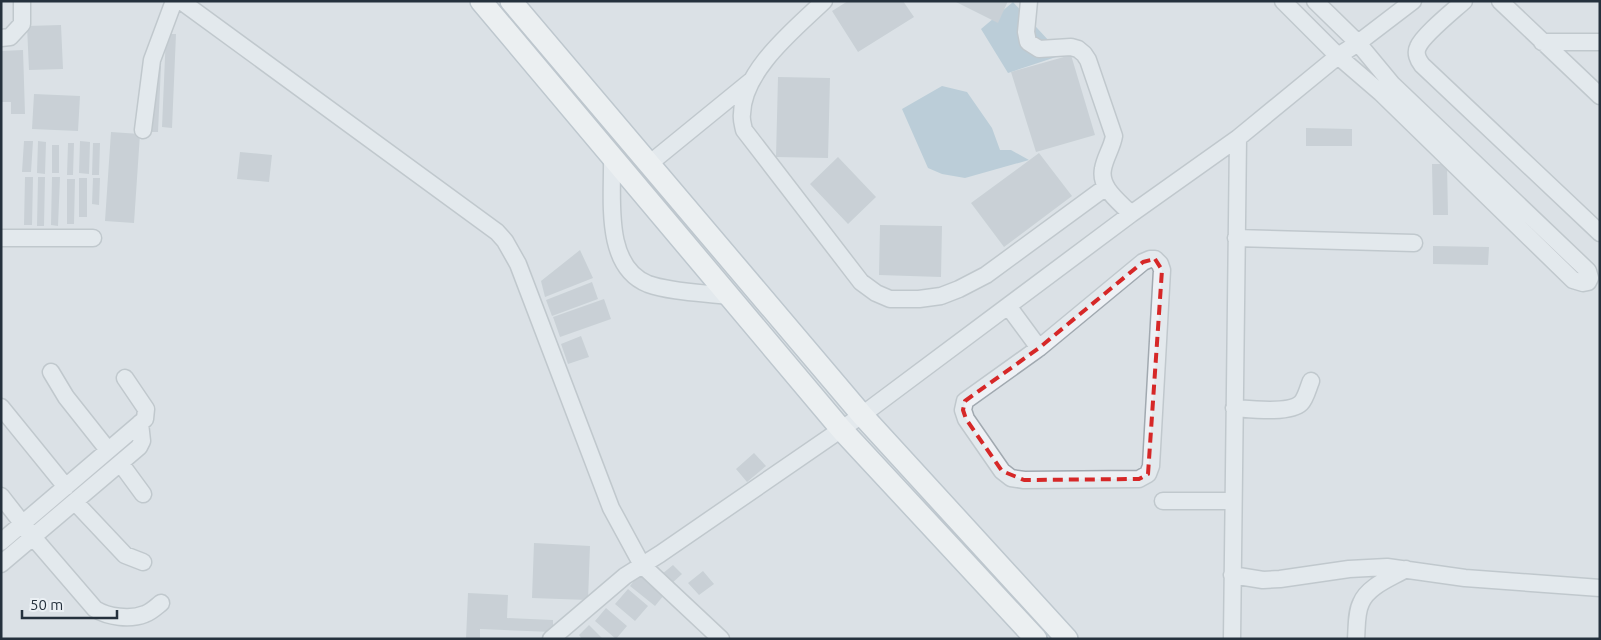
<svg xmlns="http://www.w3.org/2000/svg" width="1601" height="640" font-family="Ubuntu,sans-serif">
  <rect width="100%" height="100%" fill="#dbe1e6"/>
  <!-- water -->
  <path fill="#95b4c8" d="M1013 2 1062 55 1008 73 981 29Z
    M942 86 967 92 992 128 1000 150H1011L1029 160 965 178 942 174 928 168 902 109Z"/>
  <!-- building -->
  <path fill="#b3bbc3" d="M848 1H903L914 17 858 52 832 11Z
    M954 1H1008L998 23Z
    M61 25 63 69 29 70 27 26Z
    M166 34H176L172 128 162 127Z
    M23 50 25 114H11V102H1V51Z
    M1071 55 1095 135 1036 152 1011 72Z
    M153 66H161L158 132H150Z
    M778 77 830 78 828 158 776 157Z
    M34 94 80 96 78 131 32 129Z
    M1306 128 1352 129V146H1306Z
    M111 132 140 134 134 223 105 221Z
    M24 141H33L31 172H22Z
    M38 141 46 142 45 174 37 173Z
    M80 141 90 142 89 174 79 173Z
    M68 143H74L73 175H67Z
    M93 143H100L99 175H92Z
    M52 145H59V173H52Z
    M240 152 272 155 269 182 237 179Z
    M1039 153 1072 196 1004 247 971 203Z
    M838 157 876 197 848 224 810 184Z
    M1432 164H1447L1448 215H1433Z
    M25 177H33L32 225H24Z
    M38 177H45L44 226H37Z
    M52 177H60L58 226 51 225Z
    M79 178H87V217H79Z
    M93 178H100L99 205 92 204Z
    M67 179H75L74 224H67Z
    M880 225 942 226 941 277 879 275Z
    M1433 246 1489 247 1488 265 1433 264Z
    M580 250 593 278 545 297 541 281Z
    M592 282 598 299 552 316 546 300Z
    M604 299 611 319 560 337 553 317Z
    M581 336 589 357 568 364 561 344Z
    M754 453 766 466 747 482 736 469Z
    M534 543 590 546 588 600 532 598Z
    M673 565 682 574 671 584 662 574Z
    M703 571 714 584 699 595 688 583Z
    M639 574 664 595 655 606 630 586Z
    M628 589 648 606 635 621 615 604Z
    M468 593 508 595 507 618 553 620V632L480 629V639H466Z
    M606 608 627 626 616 639 595 621Z
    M589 625 603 639H582L579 635Z"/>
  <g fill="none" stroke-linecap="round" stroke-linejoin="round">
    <!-- minor casing -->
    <g stroke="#a1a9b0" stroke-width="19">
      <path id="minor" d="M181 1 497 232 505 241 518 264 611 508 642 565 721 639
        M824 1C795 29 743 70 742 114 741 119 743 125 744 130L861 282 876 293 890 299H919L941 296 959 289 986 275 1106 187
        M1029 1 1026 32 1028 42 1039 49 1071 47 1078 49 1084 54 1088 60 1114 136C1112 148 1105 157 1103 169 1099 188 1120 202 1131 214
        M1283 1 1338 56 1381 93 1573 280 1583 283 1588 282 1590 278 1588 271 1392 84 1358 43 1315 1
        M1464 1C1453 11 1423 35 1418 47 1415 53 1418 60 1422 65L1600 233
        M1500 1 1600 96
        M1 38 10 37 22 24V1
        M1542 42H1600
        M143 130 152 60 174 1
        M612 158C613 197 603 266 648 284 670 292 705 293 728 296
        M649 164 752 80
        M1 238H93
        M1236 238 1414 243
        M1008 306 1039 348 1143 262 1150 259H1155L1160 264 1162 270 1151 466 1148 474 1139 479 1024 480 1011 478 1002 471 966 419 963 410 965 401 1039 348
        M51 372 66 397 108 450
        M1 407 66 487
        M1234 408C1249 409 1290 414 1301 403 1306 398 1308 388 1311 381
        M121 464 143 494
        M1 496 33 537 95 609C108 617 130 620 145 614 151 612 156 607 161 603
        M1163 501H1233
        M75 502 125 555 143 562
        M1 542 145 419 146 409 125 378
        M1 564 139 447 142 441 140 423
        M1232 575 1263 580 1280 579 1349 569 1387 567 1465 578 1600 588
        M551 639 625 576 660 554 862 415 1131 214 1238 138 1338 56 1358 43 1413 1
        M1232 639 1238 138
        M1356 639C1357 627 1356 613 1361 603 1368 586 1391 578 1406 569"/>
    </g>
    <!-- major casing -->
    <g stroke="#9ba7b2" stroke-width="24">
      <path id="major" d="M481 1 841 429 1036 639
        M511 1 862 415 1067 639"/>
    </g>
    <!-- minor -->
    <use href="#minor" stroke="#eef1f5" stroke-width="16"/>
    <!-- major -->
    <use href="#major" stroke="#fff" stroke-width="21"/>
  </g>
  <!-- marked area -->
  <path d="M0 0H1601V640H0ZM1155 259 1162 270 1148 474 1139 479 1024 480 1002 471 966 419 963 410 965 401 1039 348 1143 262Z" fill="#dbe1e6" fill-opacity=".55" fill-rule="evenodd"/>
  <path fill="none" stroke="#d62828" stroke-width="4" stroke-dasharray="10 6" stroke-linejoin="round" d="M1155 259 1162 270 1148 474 1139 479 1024 480 1002 471 966 419 963 410 965 401 1039 348 1143 262Z"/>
  <!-- border -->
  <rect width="1601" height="640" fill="none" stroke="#25313d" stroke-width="5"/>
  <!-- scale -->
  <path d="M22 610v8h95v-8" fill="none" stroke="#25313d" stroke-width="2.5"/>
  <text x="30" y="610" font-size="15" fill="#25313d" stroke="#ebf0f4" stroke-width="4" paint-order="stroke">50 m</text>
</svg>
